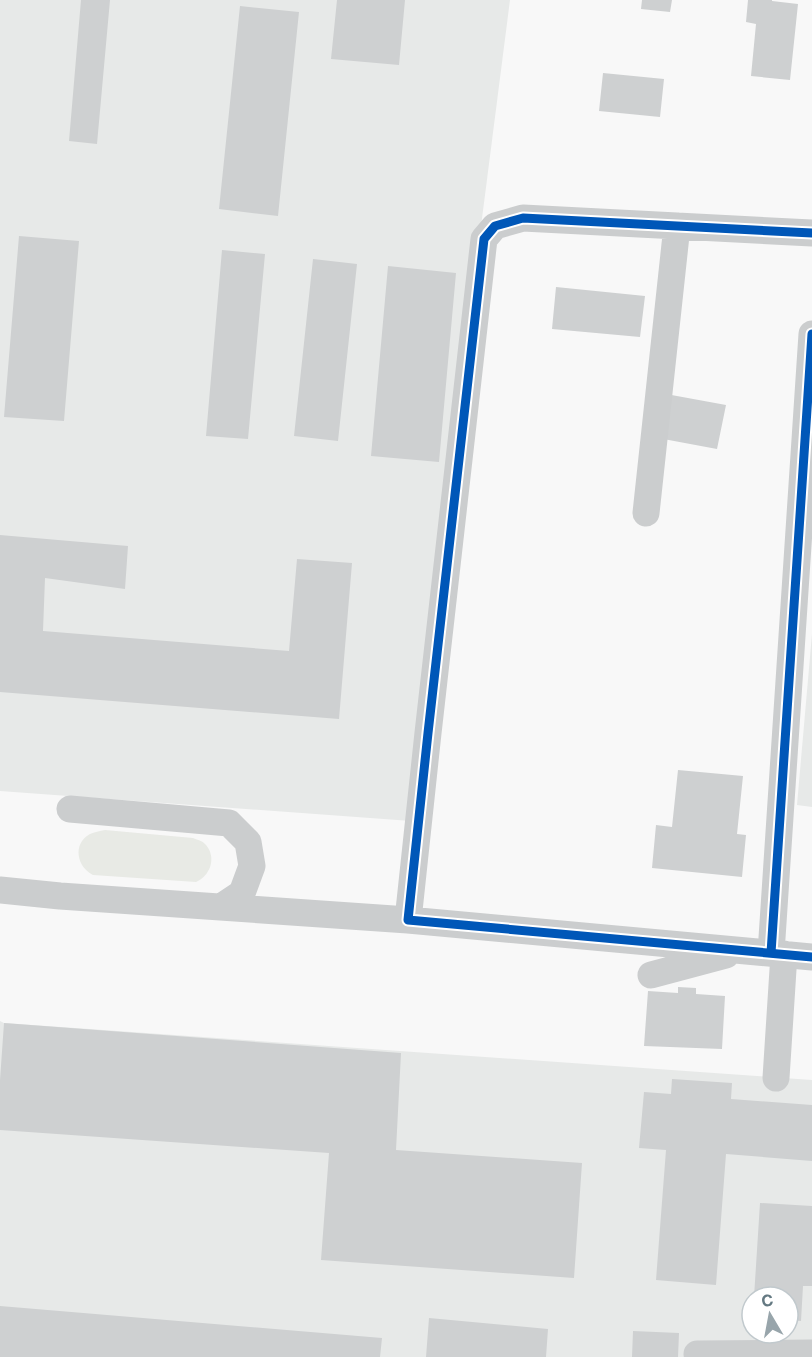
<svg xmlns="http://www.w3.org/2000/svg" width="812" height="1357" font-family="Inter,sans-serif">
  <rect width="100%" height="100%" fill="#f8f8f8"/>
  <!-- built -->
  <path fill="#e7e9e8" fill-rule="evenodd" d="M0 0H510L464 359 411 821 0 791Z
    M812 634V807L797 805Z
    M0 1021 4 1023 812 1080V1357H0ZM752 1297H788V1333H752Z"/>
  <!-- green -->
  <path fill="#e8eae5" d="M105 830 193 838C198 840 203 841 206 845 217 858 210 876 196 882L93 875C77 867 72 844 90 834 94 832 100 831 105 830Z"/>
  <!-- building -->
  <path fill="#ced0d1" d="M81 0H110L97 144 69 141Z
    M337 0H405L399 65 331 59Z
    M642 0H672L670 12 641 9Z
    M748 0H772V1L798 4 790 80 751 76 756 24 746 22Z
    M240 6 299 12 278 216 219 209Z
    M603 73 664 79 660 117 599 111Z
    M19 236 79 241 64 421 4 417Z
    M222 250 265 254 248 439 206 436Z
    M313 259 357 264 338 441 294 436Z
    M388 266 456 273 439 462 371 456Z
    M556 287 645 296 640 337 552 329Z
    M666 394 726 405 717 449 658 438Z
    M0 535 128 546 125 589 45 578 43 631 289 651 297 559 352 563 339 719 0 692Z
    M678 770 743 776 737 834 746 835 742 877 652 868 656 825 672 827Z
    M678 987 696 988V994L725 996 722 1049 644 1046 648 991 678 993Z
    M4 1023 401 1053 396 1150 582 1163 574 1278 321 1260 329 1153 0 1130V1080Z
    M672 1079 732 1083 731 1099 812 1105V1161L726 1154 716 1285 656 1280 666 1150 639 1148 644 1092 671 1094Z
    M760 1203 812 1206V1286H803L801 1321 788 1320V1297H754Z
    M0 1306 382 1338 380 1357H0Z
    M429 1318 548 1329 546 1357H426Z
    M633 1331 679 1333 678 1357H632Z"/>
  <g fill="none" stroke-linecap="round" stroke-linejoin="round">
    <!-- minor -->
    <path stroke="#cbcdce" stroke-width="27" d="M646 513 677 226
      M70 809 229 823 248 842 252 866 242 893 221 907
      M0 890 60 896 408 920 812 957
      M408 920 428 733 484 239 495 226 523 218 812 233
      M771 953 812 334
      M651 975 726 955
      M776 1078 784 954
      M697 1354 812 1353"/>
    <!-- cycleway casing -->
    <g stroke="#fff" stroke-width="13">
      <path id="cycleway" d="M812 233 523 218 495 226 484 239 428 733 408 920 812 957
        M771 953 812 334"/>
    </g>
    <!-- cycleway -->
    <use href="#cycleway" stroke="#0057b8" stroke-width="9"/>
  </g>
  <!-- north arrow -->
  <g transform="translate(770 1315) rotate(350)"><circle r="28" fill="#ffffff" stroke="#c1c9cd" stroke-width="1.5"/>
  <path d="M0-4.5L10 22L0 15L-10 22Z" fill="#98a5ab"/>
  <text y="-9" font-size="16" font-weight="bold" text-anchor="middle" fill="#647982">С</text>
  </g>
</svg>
